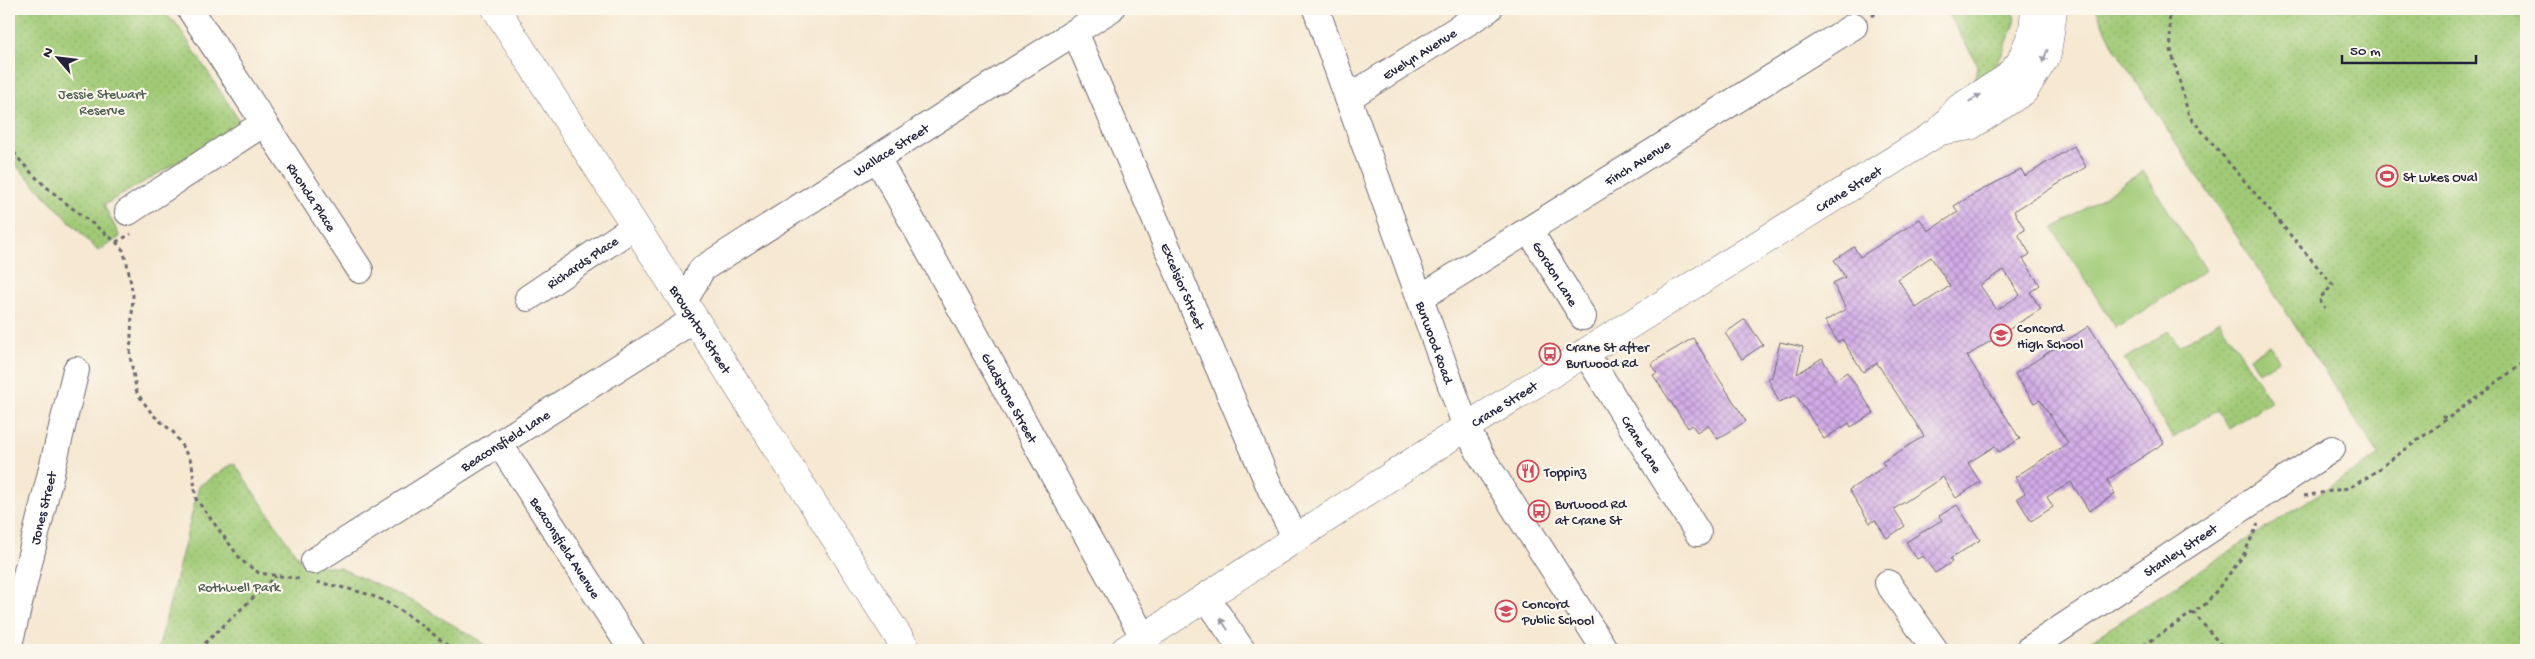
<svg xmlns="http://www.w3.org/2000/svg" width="2535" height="659" font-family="'Gochi Hand',sans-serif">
  <defs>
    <pattern id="park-dots" width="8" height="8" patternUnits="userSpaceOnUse" patternTransform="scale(1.25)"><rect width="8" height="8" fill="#a0ca76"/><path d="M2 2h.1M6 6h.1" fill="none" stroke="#8aad67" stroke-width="1.8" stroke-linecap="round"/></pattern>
    <pattern id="building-cross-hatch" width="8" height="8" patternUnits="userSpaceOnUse" patternTransform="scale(1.25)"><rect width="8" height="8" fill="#d2ace7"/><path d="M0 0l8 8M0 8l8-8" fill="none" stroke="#aa8cbc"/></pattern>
  </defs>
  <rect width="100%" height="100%" fill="#fbf7ec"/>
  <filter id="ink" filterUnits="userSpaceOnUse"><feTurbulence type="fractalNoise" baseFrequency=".02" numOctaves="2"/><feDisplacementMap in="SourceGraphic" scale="10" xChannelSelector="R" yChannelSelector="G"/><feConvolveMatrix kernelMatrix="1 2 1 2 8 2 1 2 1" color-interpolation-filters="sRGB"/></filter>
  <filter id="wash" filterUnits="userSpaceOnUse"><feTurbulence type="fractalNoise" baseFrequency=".0096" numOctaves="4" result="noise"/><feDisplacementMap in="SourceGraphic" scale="20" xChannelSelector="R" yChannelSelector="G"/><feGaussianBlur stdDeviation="1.12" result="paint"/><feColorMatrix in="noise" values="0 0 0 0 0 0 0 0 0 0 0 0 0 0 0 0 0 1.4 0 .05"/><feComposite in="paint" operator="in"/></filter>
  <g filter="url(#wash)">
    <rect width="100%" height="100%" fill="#f6e8d1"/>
    <!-- grass -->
    <path fill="#a0ca76" stroke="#617658" d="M2143 171 2206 270 2116 328 2053 229Z
      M2270 345 2279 360 2259 372 2250 357Z"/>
    <!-- park -->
    <path fill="url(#park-dots)" stroke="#617658" d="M9 9H158L176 23 242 125 104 205 120 237 98 251 9 158Z
      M1946 9H2013L2015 23 1997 66 1975 80 1978 66Z
      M2096 9H2526V650H2076L2379 455 2115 49Z
      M2219 320 2271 401 2229 428 2217 410 2173 438 2124 359 2168 331 2179 346Z
      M234 463 302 563 340 568 414 602 482 642 487 650H158L199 486Z"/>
    <g id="blocks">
      <!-- building -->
      <path fill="url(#building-cross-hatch)" fill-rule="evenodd" d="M2074 146 2086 167 2014 211 2025 230 2018 234 2030 254 2023 259 2040 285 2030 292 2041 309 1967 356 2020 439 1999 452 1995 446 1968 463 1980 482 1956 498 1943 477 1894 509 1905 526 1887 538 1875 520 1870 523 1849 490 1885 466 1882 462 1924 436 1877 363 1863 372 1842 339 1838 342 1825 321 1846 309 1833 283 1845 277 1834 260 1854 247 1860 257 1920 219 1928 231 1958 212 1954 206 1971 196 2021 169 2025 176ZM1931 257 1950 286 1916 308 1898 279ZM2004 270 2020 295 1997 310 1980 285Z
        M1745 319 1763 345 1742 359 1725 333Z
        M2089 326 2164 443 2107 480 2115 494 2089 511 2071 482 2047 497 2053 507 2031 521 2017 498 2025 493 2015 477 2068 443 2040 400 2034 403 2015 374Z
        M1693 338 1746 421 1718 439 1708 425 1697 432 1692 425 1688 428 1653 375 1657 373 1651 365 1653 362Z
        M1780 342 1803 347 1797 374 1822 358 1835 380 1847 372 1874 413 1851 427 1849 423 1824 439 1796 395 1779 402 1768 378 1772 377Z
        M1957 505 1980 540 1950 559 1952 562 1935 573 1923 556 1917 559 1906 542 1942 520 1939 516Z"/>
    </g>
  </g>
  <g filter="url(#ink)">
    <use href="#blocks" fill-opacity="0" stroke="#6c6770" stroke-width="1"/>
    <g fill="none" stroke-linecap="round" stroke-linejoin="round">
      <!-- minor casing -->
      <g stroke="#6c6770" stroke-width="28">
        <g id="minor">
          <path id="s1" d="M190 9 360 270"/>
          <path id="s2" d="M1316 9 1466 427 1480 454 1605 650"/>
          <path id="s3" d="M1075 32 1271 490 1296 538"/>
          <path id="s4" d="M1348 98 1489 9"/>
          <path id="s5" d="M877 158 1144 638"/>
          <path d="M128 212 264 123"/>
          <path id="s6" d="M1529 230 1583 317"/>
          <path id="s7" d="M528 298 635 226"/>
          <path id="s8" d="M1420 298 1854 26"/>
          <path id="s9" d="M684 302 702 269 1111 9"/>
          <path id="s10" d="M1585 352 1698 533"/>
          <path id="s11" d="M499 443 632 650"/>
          <path id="s12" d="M314 561 695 319"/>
          <path d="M1888 583 1935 650"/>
          <path d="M1206 597 1242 650"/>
          <path id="s13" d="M9 645 76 370"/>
          <path id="s14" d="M2028 650 2332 449"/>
        </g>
      </g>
      <!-- major casing -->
      <g stroke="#6c6770" stroke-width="29">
        <g id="major">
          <path id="s15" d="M496 9 907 650"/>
          <path d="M1940 131 1970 126 2024 91 2047 54 2053 10"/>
          <path id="s16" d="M1125 650 1466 427 1940 131 1959 108 2005 79 2020 63 2033 31 2035 9"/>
        </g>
      </g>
      <!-- path -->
      <path stroke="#6c6770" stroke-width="3" stroke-dasharray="4 4" stroke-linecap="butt" d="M2169 9 2171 50 2189 116 2333 285 2319 299 2325 308
        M1872 16 1882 9
        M9 146C37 186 78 211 116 242L123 250 127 263 133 295 130 356 137 393 153 415 174 433 192 463 196 499 242 561 259 573 301 579
        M116 242 131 234
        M2442 416 2447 420
        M2304 496 2348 488 2365 479 2526 361
        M317 582C339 587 364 591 384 601 408 613 432 633 453 650
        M2193 612 2225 650
        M200 650 202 646 276 576
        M2137 650 2207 603 2243 556 2258 524"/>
      <!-- minor -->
      <use href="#minor" stroke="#fff" stroke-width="26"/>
      <!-- major -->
      <use href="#major" stroke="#fff" stroke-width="28"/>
    </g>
    <!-- one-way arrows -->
    <defs><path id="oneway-solid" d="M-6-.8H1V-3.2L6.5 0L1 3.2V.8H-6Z" transform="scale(1.25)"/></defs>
    <g fill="#9c9ca7">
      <use href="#oneway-solid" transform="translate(2045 56) rotate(112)"/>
      <use href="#oneway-solid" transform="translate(1975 98) rotate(-31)"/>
      <use href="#oneway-solid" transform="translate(1224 624) rotate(-123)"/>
    </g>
  </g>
  <!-- icons -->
  <defs>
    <g id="stadium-ring" transform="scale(1.125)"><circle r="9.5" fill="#fbf7ec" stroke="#d1495b" stroke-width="1.5"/><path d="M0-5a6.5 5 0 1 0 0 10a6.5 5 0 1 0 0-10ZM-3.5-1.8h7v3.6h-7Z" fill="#d1495b"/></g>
    <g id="school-ring" transform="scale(1.125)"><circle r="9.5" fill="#fbf7ec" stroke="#d1495b" stroke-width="1.5"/><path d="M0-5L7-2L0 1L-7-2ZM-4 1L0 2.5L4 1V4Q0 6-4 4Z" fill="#d1495b"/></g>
    <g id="bus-ring" transform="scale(1.125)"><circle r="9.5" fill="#fbf7ec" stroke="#d1495b" stroke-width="1.5"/><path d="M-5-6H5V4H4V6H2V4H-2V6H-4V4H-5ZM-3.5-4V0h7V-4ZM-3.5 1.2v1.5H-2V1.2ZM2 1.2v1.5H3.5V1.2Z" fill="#d1495b"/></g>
    <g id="restaurant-ring" transform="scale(1.125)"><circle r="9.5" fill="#fbf7ec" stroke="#d1495b" stroke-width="1.5"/><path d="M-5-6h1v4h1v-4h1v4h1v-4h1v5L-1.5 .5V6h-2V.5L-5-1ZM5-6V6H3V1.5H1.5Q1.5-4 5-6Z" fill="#d1495b"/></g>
  </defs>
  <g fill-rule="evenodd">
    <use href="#stadium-ring" x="2387" y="176"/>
    <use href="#school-ring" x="2001" y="335"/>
    <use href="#bus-ring" x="1550" y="354"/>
    <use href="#restaurant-ring" x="1528" y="471"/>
    <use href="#bus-ring" x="1539" y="511"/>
    <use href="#school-ring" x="1506" y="611"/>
  </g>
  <g text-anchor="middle" stroke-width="4.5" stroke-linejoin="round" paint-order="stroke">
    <!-- street labels -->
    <g font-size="14" fill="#22223b" stroke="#fbf7ec">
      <text dy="5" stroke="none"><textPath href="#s4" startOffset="84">Evelyn Avenue</textPath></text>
      <text dy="5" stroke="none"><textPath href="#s9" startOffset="261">Wallace Street</textPath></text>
      <text dy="5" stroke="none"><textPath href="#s8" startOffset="256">Finch Avenue</textPath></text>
      <text dy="5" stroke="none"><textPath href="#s16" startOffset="858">Crane Street</textPath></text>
      <text dy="5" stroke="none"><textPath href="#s1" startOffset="224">Rhonda Place</textPath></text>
      <text dy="5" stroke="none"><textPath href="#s7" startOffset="65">Richards Place</textPath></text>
      <text dy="5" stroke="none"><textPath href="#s6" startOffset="51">Gordon Lane</textPath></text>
      <text dy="5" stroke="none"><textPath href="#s3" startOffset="276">Excelsior Street</textPath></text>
      <text dy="5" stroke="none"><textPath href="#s15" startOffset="380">Broughton Street</textPath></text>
      <text dy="5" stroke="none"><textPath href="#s2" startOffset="354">Burwood Road</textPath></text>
      <text dy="5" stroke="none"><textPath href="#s5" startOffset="274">Gladstone Street</textPath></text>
      <text dy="5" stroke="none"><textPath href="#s16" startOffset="452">Crane Street</textPath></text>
      <text dy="5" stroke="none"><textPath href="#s12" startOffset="226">Beaconsfield Lane</textPath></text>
      <text dy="5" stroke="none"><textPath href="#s10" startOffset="108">Crane Lane</textPath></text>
      <text dy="5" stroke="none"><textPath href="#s13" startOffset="141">Jones Street</textPath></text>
      <text dy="5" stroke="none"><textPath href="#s11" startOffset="124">Beaconsfield Avenue</textPath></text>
      <text dy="5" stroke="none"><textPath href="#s14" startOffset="182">Stanley Street</textPath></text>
    </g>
    <!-- park labels -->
    <g font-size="14" fill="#4e5d50" stroke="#fbf7ec">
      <text x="102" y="98">Jessie Stewart<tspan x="102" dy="16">Reserve</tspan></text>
      <text x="239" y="591">Rothwell Park</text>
    </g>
    <!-- poi labels -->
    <g font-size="14" fill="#22223b" stroke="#fbf7ec" text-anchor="start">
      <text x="2403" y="181">St Lukes Oval</text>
      <text x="2017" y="332">Concord<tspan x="2017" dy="16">High School</tspan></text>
      <text x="1566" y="351">Crane St after<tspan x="1566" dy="16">Burwood Rd</tspan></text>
      <text x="1544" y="476">Toppinz</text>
      <text x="1555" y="508">Burwood Rd<tspan x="1555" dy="16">at Crane St</tspan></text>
      <text x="1522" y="608">Concord<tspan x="1522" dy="16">Public School</tspan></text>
    </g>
  </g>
  <!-- margin -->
  <rect width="2535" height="659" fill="none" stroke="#fbf7ec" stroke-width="30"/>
  <!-- north arrow -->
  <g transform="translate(58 58) rotate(298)" stroke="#fbf7ec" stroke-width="4" paint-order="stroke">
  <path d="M0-4L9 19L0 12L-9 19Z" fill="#22223b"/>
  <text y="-8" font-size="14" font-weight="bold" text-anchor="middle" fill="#22223b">N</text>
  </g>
  <!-- scale -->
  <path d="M2342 55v8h134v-8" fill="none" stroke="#22223b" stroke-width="2.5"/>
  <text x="2350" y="55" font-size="15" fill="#22223b" stroke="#fbf7ec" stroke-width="4" paint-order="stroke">50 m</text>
</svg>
